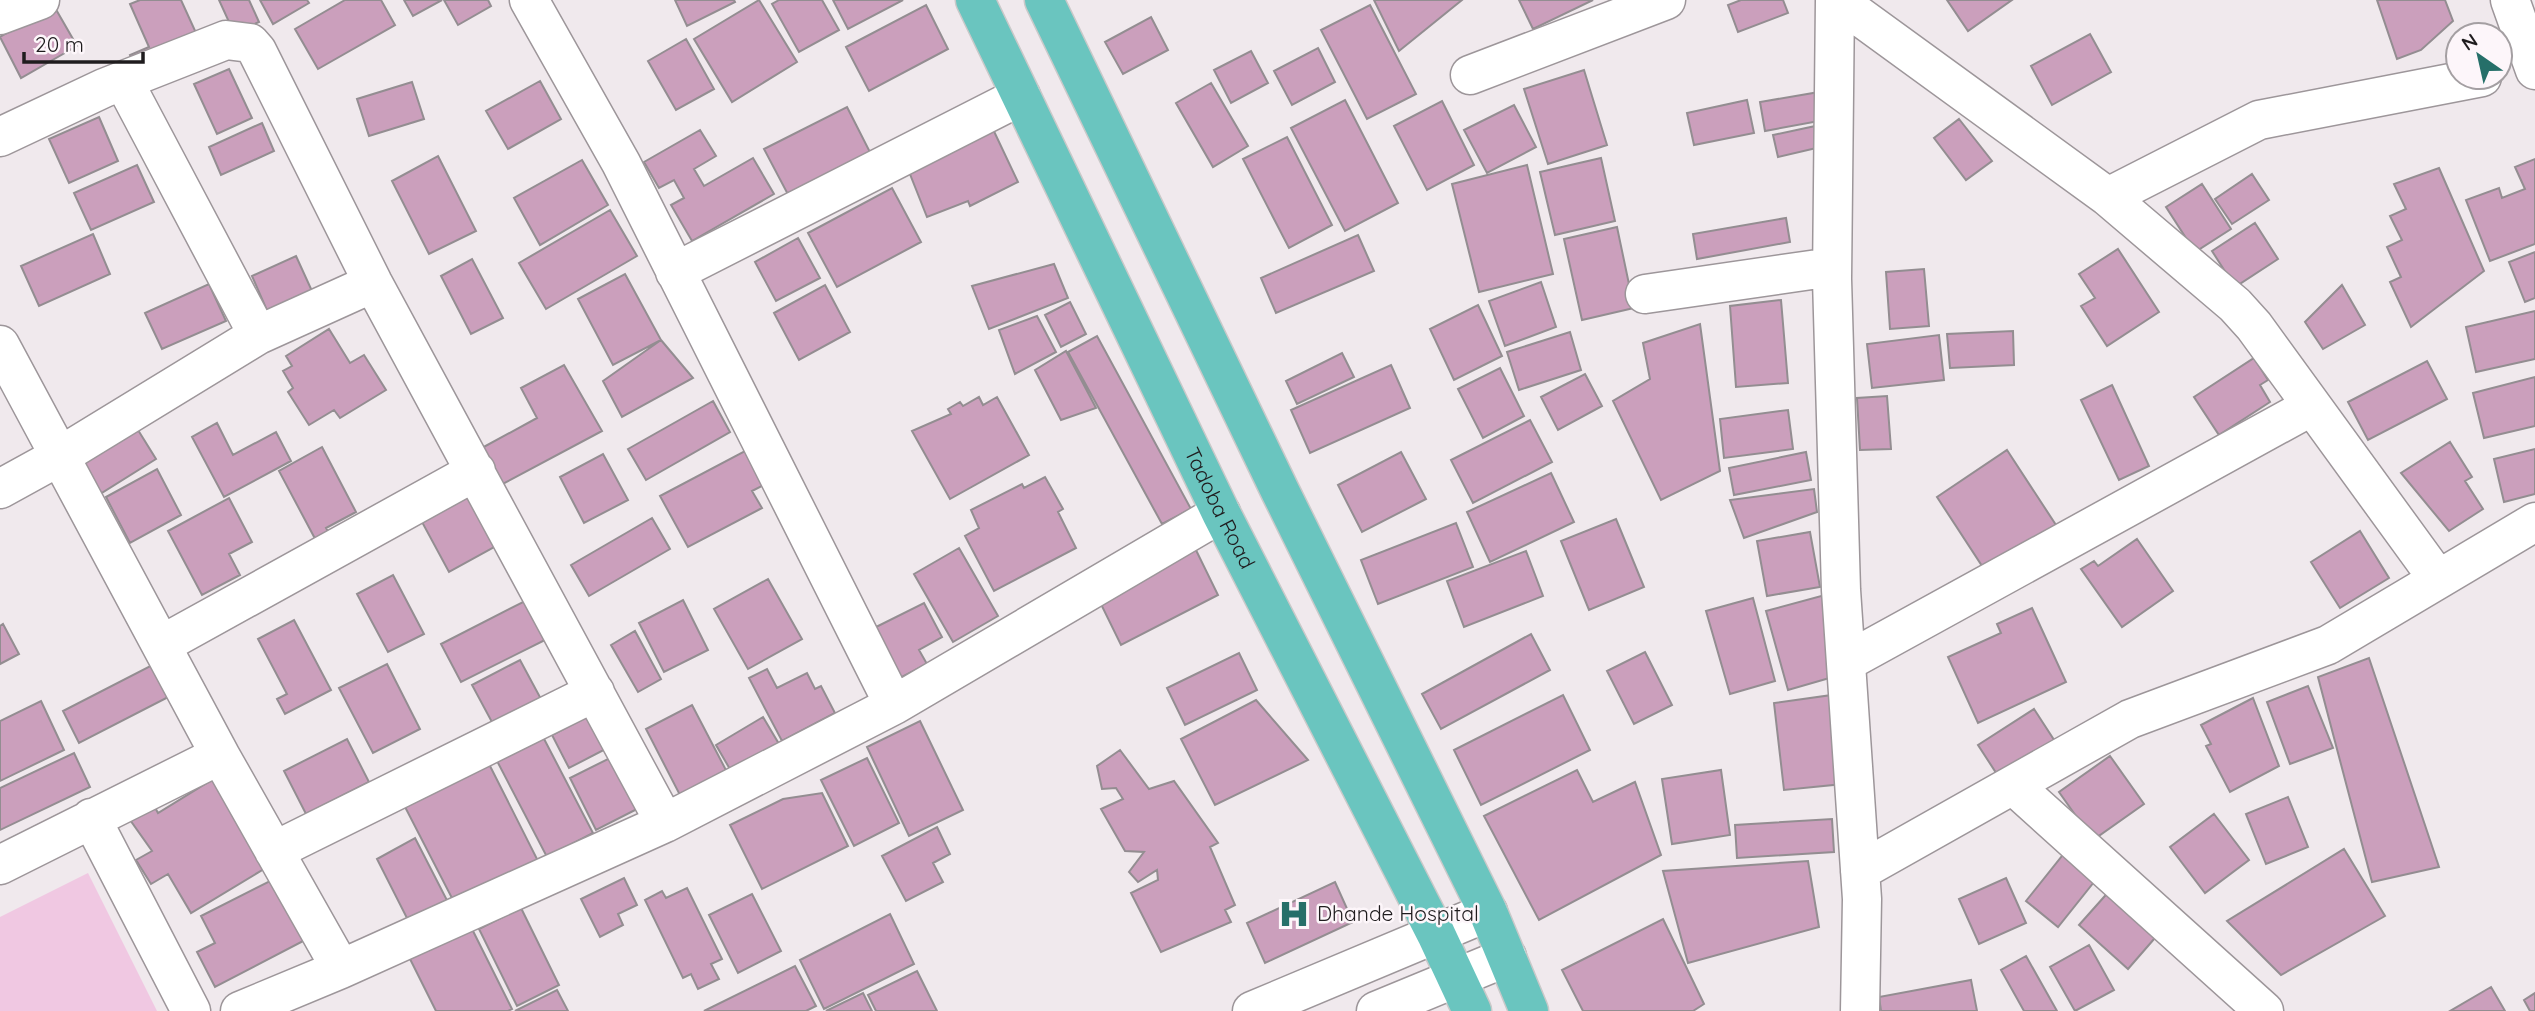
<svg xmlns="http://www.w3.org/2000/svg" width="2535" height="1011" font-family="Quicksand,sans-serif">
  <rect width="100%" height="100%" fill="#f0e9ed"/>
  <!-- green -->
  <path fill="#f0c8e2" d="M88 873 157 1011H0V917Z"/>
  <!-- building -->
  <path fill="#cb9fbc" stroke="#938d91" stroke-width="2" d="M140 0H181L202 46 138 74 130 55 149 47 130 4Z
    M219 0H249L259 22 234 33Z
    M260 0H307L309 3 273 24Z
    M345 0H381L395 25 318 69 295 29Z
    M404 0H442L413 16Z
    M444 0H488L491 6 458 25Z
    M675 0H734L735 2 687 26Z
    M759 0 797 62 732 102 694 39Z
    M779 0H822L839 30 799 52 772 4Z
    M833 0H903L848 29Z
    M1374 0H1462L1399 51Z
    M1519 0H1593L1533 29Z
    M1741 0H1783L1788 13 1738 32 1728 5Z
    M1947 0H2012L1968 31Z
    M2377 0H2445L2453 21 2421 50 2397 59Z
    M926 5 948 49 869 91 846 47Z
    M1370 5 1416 94 1367 119 1321 30Z
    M54 6 77 46 21 78 0 37Z
    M1151 17 1168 50 1123 74 1105 42Z
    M2090 34 2111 72 2052 105 2031 66Z
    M686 39 714 89 676 110 648 61Z
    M1318 48 1335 82 1292 105 1274 71Z
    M1251 51 1268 83 1231 103 1214 70Z
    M229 69 252 118 217 134 194 84Z
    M1584 70 1607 145 1548 164 1524 89Z
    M540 81 561 119 508 149 486 111Z
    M412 82 424 119 369 136 357 99Z
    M1211 83 1248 146 1213 167 1176 103Z
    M1825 91 1830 119 1765 131 1760 102Z
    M1345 100 1398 203 1345 231 1291 128Z
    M1747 100 1754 133 1694 145 1687 113Z
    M1442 101 1474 165 1427 190 1394 126Z
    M1514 105 1536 147 1487 173 1464 130Z
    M847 107 875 162 793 204 764 149Z
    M99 117 118 161 69 183 49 139Z
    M1959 119 1992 161 1966 180 1934 138Z
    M262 123 274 151 221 175 209 147Z
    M991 125 1018 182 970 206 968 201 927 217 904 159Z
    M1820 125 1825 146 1778 157 1773 135Z
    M700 130 716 156 694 169 704 186 753 158 774 194 692 241 671 205 684 198 674 180 659 188 644 162Z
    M1287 137 1332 225 1289 248 1243 159Z
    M438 156 476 231 429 254 392 181Z
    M1601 158 1615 221 1555 235 1540 172Z
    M2535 159V244L2490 261 2466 200 2499 188 2502 198 2525 189 2515 167Z
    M582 160 608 205 540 245 514 198Z
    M137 165 154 202 91 230 74 193Z
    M1527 165 1553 274 1479 292 1452 184Z
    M2439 168 2484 271 2411 327 2390 282 2401 277 2387 247 2402 240 2390 216 2406 209 2394 184Z
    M2252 174 2269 200 2232 224 2215 199Z
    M2202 184 2231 229 2195 252 2166 207Z
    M892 188 921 242 837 287 808 233Z
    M610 210 637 256 546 309 519 263Z
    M1786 218 1790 242 1697 259 1693 234Z
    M2255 223 2278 259 2235 287 2212 251Z
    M1617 227 1634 308 1582 320 1564 239Z
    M93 234 110 274 39 306 21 266Z
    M1358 235 1374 271 1276 313 1261 278Z
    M798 238 820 278 776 301 755 262Z
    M2118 249 2159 312 2107 346 2081 306 2095 298 2079 274Z
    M2535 252V298L2525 302 2509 262Z
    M296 256 317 302 272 322 252 276Z
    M472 259 503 318 471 334 441 276Z
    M1054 264 1068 298 989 329 972 286Z
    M1924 269 1929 326 1890 329 1886 272Z
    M625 274 661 340 613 365 578 299Z
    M1541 282 1556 327 1505 346 1489 301Z
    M209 284 226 321 162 349 145 313Z
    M825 285 850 332 799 360 774 313Z
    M2342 285 2365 325 2323 349 2305 322Z
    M1781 300 1788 383 1736 387 1730 306Z
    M1070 302 1086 334 1061 347 1045 315Z
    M1478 305 1502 356 1454 380 1430 329Z
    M2535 311V359L2476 372 2466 327Z
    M1037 316 1056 352 1015 374 999 330Z
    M1700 324 1720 471 1661 500 1613 401 1650 379 1643 343Z
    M329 329 350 363 364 355 386 390 340 418 334 410 309 425 288 392 293 388 283 371 292 366 286 356Z
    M2013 331 2014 365 1950 368 1947 334Z
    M1570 332 1581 370 1519 390 1507 352Z
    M1939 335 1944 380 1872 388 1867 344Z
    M1097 336 1191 509 1162 524 1068 352Z
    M661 340 693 378 622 417 603 381Z
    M1066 351 1096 408 1061 420 1035 370Z
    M1342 353 1354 377 1297 404 1286 381Z
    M2254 358 2268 380 2260 385 2270 402 2219 435 2194 397Z
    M2427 361 2447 399 2368 440 2348 402Z
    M564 365 602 431 499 486 480 449 537 418 521 388Z
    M1391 365 1410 408 1310 453 1291 410Z
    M1500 368 1524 416 1483 438 1458 389Z
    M1585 374 1602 406 1558 430 1541 397Z
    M2535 377V426L2484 438 2473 393Z
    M2112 385 2149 466 2119 480 2081 400Z
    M1887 396 1891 449 1860 450 1857 398Z
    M979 397 983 405 997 397 1029 455 950 499 912 431 951 414 948 409 960 402 963 406Z
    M713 401 730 432 646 480 628 449Z
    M1788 410 1793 449 1724 458 1720 419Z
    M1530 420 1552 462 1473 503 1451 460Z
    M217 423 233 455 276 432 291 461 224 497 192 437Z
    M138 430 156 459 100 494 82 464Z
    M2450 442 2472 477 2465 481 2483 509 2449 531 2401 473Z
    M322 447 356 512 326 528 333 540 320 548 279 471Z
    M2535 449V494L2504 502 2494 459Z
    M2007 450 2056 525 1986 572 1937 497Z
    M745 451 764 485 752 491 762 508 688 547 660 496Z
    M1401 452 1426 499 1362 532 1338 485Z
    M1806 452 1811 480 1734 495 1729 468Z
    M603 454 628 500 584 523 560 477Z
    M157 469 181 515 130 543 106 497Z
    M1551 473 1574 522 1490 562 1467 512Z
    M1045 477 1063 509 1058 512 1076 548 994 591 965 536 979 528 971 510 1022 484 1024 488Z
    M489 485 516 535 449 572 422 522Z
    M1814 489 1817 512 1744 538 1730 500Z
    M229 498 252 542 229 554 240 575 202 595 168 531Z
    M652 518 670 549 589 596 571 565Z
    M1616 519 1644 587 1589 610 1561 541Z
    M1456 523 1473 567 1378 604 1361 560Z
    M2360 531 2389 578 2340 608 2311 562Z
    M1810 532 1820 587 1767 596 1757 541Z
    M2137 539 2173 591 2122 627 2081 569 2094 561 2098 566Z
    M1193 544 1218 595 1121 645 1096 594Z
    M959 548 998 616 953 642 914 574Z
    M1526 551 1543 596 1464 627 1447 581Z
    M393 575 424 634 388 652 357 594Z
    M768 579 802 639 748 669 714 609Z
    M1825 595 1833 677 1788 690 1766 611Z
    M1753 598 1775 681 1730 694 1706 611Z
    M527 600 547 639 461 682 441 644Z
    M683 600 708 650 664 672 639 623Z
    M924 603 942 637 919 650 927 664 898 679 872 629Z
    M2032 608 2066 682 1978 723 1948 657 2001 633 1997 624Z
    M294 620 331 690 285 714 277 699 287 694 258 639Z
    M3 624 19 654 0 664V626Z
    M635 631 661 679 638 692 611 645Z
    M1531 634 1550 670 1441 729 1422 694Z
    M1645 652 1672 705 1634 724 1607 671Z
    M1239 653 1257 690 1185 725 1167 688Z
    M2369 658 2439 867 2372 882 2318 677Z
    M162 660 178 692 79 743 63 711Z
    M520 660 541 699 493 724 472 685Z
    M387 664 420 729 373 753 339 688Z
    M767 669 777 688 807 673 815 689 821 686 835 713 782 741 749 678Z
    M2308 686 2333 748 2290 764 2267 702Z
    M1563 695 1590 750 1481 805 1454 750Z
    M1832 695 1843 784 1784 790 1774 703Z
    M2253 698 2279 766 2230 792 2206 746 2211 744 2201 725Z
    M1256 700 1308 760 1215 805 1181 739Z
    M41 701 64 750 0 781V721Z
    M692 705 728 774 682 799 646 729Z
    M604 708 621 741 569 768 552 735Z
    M2034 709 2058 746 2002 782 1978 745Z
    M763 717 779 744 731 771 716 745Z
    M920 721 963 810 909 836 867 747Z
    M542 735 593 833 547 857 496 759Z
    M347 739 369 782 306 814 284 771Z
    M1120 750 1149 789 1174 781 1218 843 1210 847 1235 905 1225 910 1231 922 1161 952 1131 893 1158 880 1157 870 1138 882 1129 872 1144 852 1125 851 1101 809 1123 799 1116 788 1102 789 1097 766Z
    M74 753 90 787 0 830V788Z
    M614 756 641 807 596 830 570 778Z
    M2110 756 2144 804 2093 840 2059 792Z
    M867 758 899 823 854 846 821 780Z
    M488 762 538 861 455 904 404 805Z
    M1577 770 1593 802 1635 782 1661 855 1539 920 1484 816Z
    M1721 770 1730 835 1672 844 1662 779Z
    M215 778 269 866 191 913 168 874 151 884 136 860 152 851 128 817 152 802 158 813Z
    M822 793 848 846 762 889 730 825 783 799Z
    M2288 797 2308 847 2266 864 2246 814Z
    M2214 814 2249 860 2205 893 2170 847Z
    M1832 819 1834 852 1737 858 1735 825Z
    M937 827 950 854 933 863 943 882 906 901 882 856Z
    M415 838 453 912 414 932 377 859Z
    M2344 849 2385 916 2281 975 2227 921Z
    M2066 851 2098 877 2058 927 2026 901Z
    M1808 861 1819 927 1688 963 1663 871Z
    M276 878 307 939 215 987 197 952 215 943 201 916Z
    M624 878 637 905 618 914 623 925 600 937 581 899Z
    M2006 878 2026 923 1979 944 1959 899Z
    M1335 882 1353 922 1265 963 1247 923Z
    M687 888 722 959 711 964 719 979 698 989 691 974 683 978 645 900 662 891 666 898Z
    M2112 888 2161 931 2128 969 2079 925Z
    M752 894 781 951 738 973 709 915Z
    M521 908 559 985 517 1006 479 929Z
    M890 914 914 964 824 1009 800 960Z
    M1663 919 1704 1004 1693 1011H1583L1562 970Z
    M471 927 512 1009 508 1011H436L409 957Z
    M2089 945 2114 990 2075 1011 2050 967Z
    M2026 956 2057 1011H2024L2001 970Z
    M795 966 816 1006 806 1011H704Z
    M917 971 937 1011H876L868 995Z
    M1971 980 1977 1011H1881L1879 997Z
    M2491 987 2505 1011H2450Z
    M557 990 568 1011H515Z
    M863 993 872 1011H826Z
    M2535 993V1011H2530L2524 1000Z"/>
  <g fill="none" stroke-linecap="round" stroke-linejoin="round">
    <!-- minor casing -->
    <g stroke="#9d969a" stroke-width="41">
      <path id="minor" d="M529 0 621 163 894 705
        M1835 0 1832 279 1841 590 1862 899 1860 1011
        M1837 0 2108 197 2235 305 2254 326 2438 579
        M2510 0 2535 70
        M0 15 40 0
        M1470 75 1666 0
        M124 82 258 335
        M0 137 104 88 226 40 250 43 257 51 373 283 665 823
        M2108 197 2259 120 2482 77
        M675 272 1021 96
        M1645 294 1832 267
        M0 345 220 755
        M0 489 60 456 258 335 373 283
        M163 644 476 471
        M1846 662 2312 406
        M2013 785 2264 1011
        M91 818 191 1011
        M274 851 595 692
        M0 865 220 755 341 969 665 823 894 705 1221 513
        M1860 871 2130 719 2328 645 2535 522
        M240 1011 341 969
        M1252 1011 1488 912
        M1376 1011 1507 957"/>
    </g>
    <!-- major casing -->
    <g stroke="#c9c9c9" stroke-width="41">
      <g id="major">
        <path id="s1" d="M975 0 1221 513 1436 934 1472 1011"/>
        <path d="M1044 0 1280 491 1488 912 1529 1011"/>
      </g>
    </g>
    <!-- minor -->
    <use href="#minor" stroke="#fff" stroke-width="38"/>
    <!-- major -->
    <use href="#major" stroke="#6ac5bf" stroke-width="38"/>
  </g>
  <!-- icons -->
  <defs>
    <g id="hospital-bare" transform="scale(2.415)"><path d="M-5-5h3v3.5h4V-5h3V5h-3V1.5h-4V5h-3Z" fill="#266f69" stroke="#fdf6fa" stroke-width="2.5" paint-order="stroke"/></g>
  </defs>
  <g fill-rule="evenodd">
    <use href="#hospital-bare" x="1294" y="914"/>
  </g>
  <g text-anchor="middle" stroke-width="5" stroke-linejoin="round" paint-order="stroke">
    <!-- street labels -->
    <g font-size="21" fill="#1f1c1e" stroke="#fdf6fa">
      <text dy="7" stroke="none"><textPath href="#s1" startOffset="564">Tadoba Road</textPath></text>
    </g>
    <!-- poi labels -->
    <g font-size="21" fill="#1f1c1e" stroke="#fdf6fa" text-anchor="start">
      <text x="1317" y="921">Dhande Hospital</text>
    </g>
  </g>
  <!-- north arrow -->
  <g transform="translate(2479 56) rotate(326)"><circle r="33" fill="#fdf6fa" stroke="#a49fa2" stroke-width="2"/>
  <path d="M0-5L12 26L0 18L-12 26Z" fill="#266f69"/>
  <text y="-10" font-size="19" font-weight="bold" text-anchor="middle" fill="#1f1c1e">N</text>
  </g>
  <!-- scale -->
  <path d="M24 52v10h119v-10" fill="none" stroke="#1f1c1e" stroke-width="3.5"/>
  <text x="35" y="52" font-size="21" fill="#1f1c1e" stroke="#fdf6fa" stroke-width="5" paint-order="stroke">20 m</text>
</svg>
